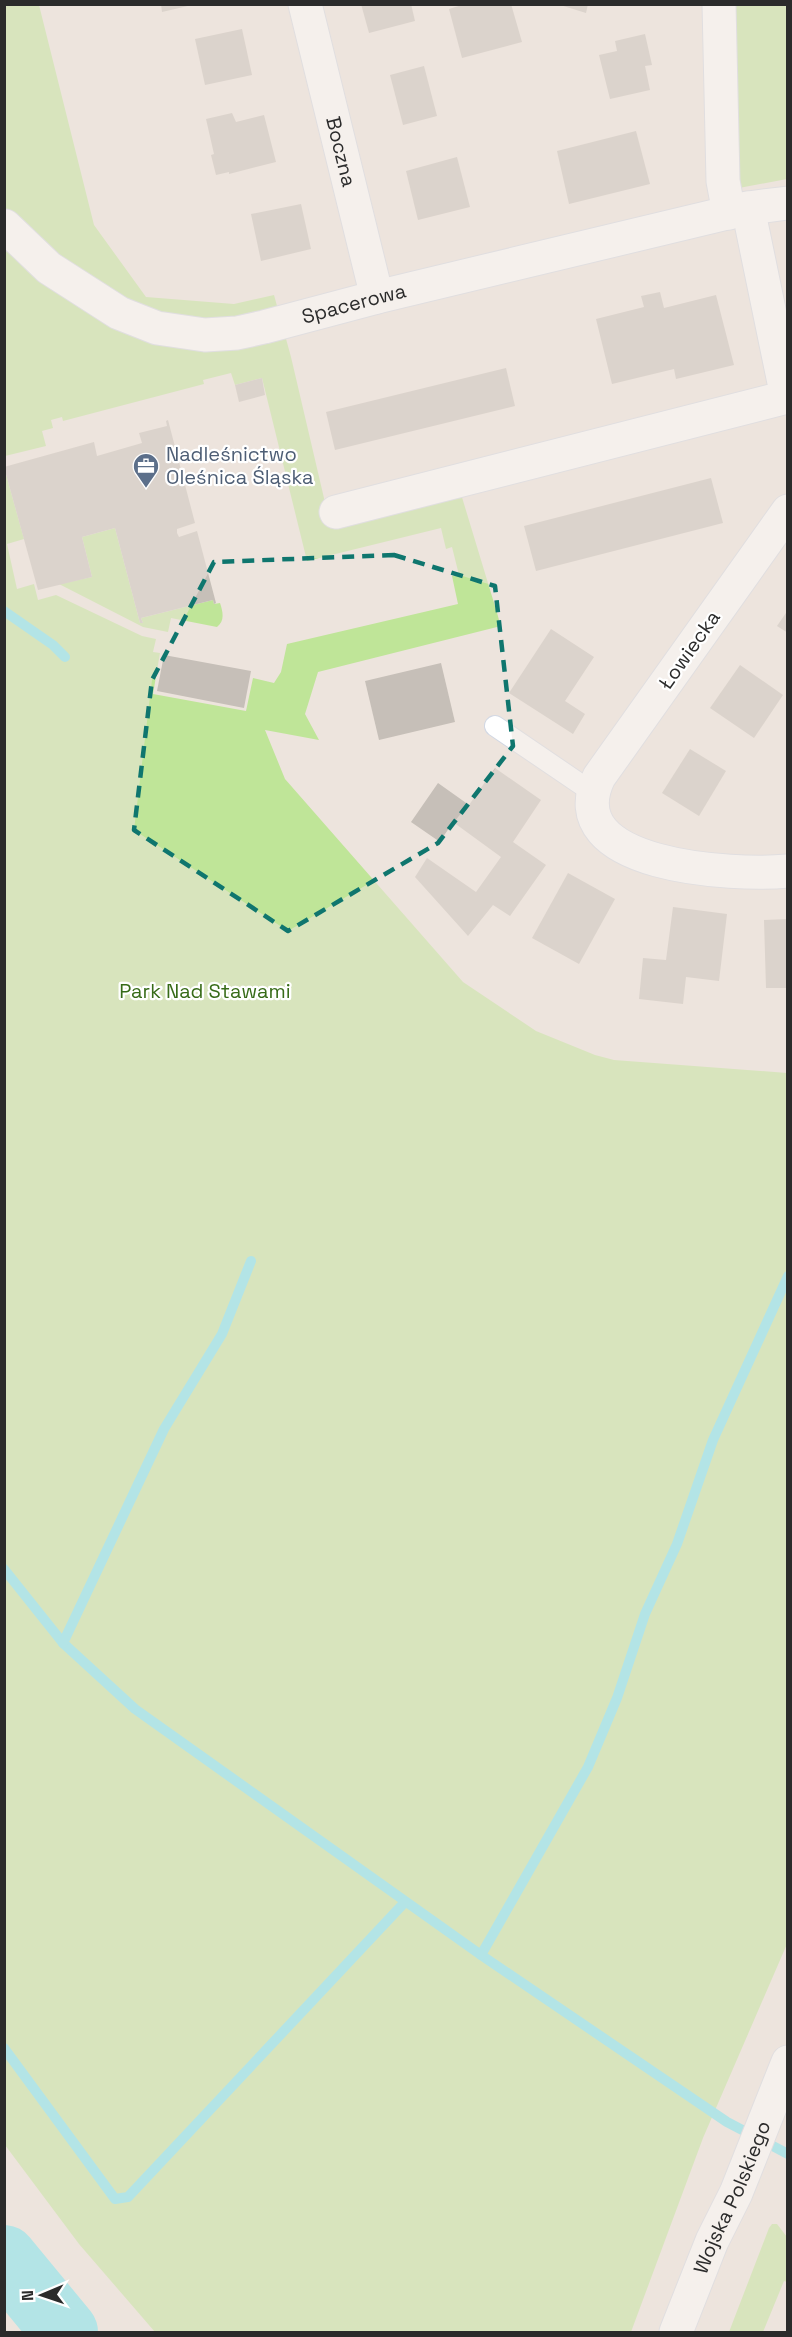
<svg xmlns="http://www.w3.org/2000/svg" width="792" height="2337" viewBox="0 0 792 2337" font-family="'Space Grotesk',sans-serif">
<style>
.green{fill:#bfe598}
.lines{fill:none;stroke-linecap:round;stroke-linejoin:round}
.stream{stroke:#6de4f2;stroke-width:10}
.river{stroke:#6de4f2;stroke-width:66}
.building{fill:#c6bfb8}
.lane-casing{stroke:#d2d8e4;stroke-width:22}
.street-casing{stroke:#d2d8e4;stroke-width:35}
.secondary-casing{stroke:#d2d8e4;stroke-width:35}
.lane{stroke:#fff;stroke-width:20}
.street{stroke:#fff;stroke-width:33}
.secondary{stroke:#fff;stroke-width:33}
.marked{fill:none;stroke:#0f766e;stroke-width:4.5;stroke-dasharray:12 8;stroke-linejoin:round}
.labels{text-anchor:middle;stroke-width:4.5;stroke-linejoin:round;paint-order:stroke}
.street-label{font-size:20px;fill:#2b2b2b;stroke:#fff}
.service-label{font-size:20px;fill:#4e5e75;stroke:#fff;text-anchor:start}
.park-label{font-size:20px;fill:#376b18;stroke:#fff}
</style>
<rect width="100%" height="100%" fill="#ede4dd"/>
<g class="green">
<path d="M5,5h34l55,220 52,72 88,7 40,-9 17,62 40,171 130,-34 40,132 -183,46 -13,42 14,26 -54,-10 20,49 178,203 73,49 59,24 19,5 173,13v871l-84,194 -72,194h-476l-76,-88 -74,-99 -1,-1678 20,72 -17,5 10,45 17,-5 4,16 18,-5 86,41 14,3 -3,13 7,1 -7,41 93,17 7,-33 21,5 7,-11 6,-28 171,-40 -6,-28 7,-1 -7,-28 -6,2 -5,-21 -134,33 -45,-183 -27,7 -4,-12 -28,7 1,4 -141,37 -1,-4 -11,3 2,8 -11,3 4,15 -41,10z"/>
<path d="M728,5h59v174l-48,9z"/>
<path d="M115,528l25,95h3l-2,-5 72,-18 1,4 6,-1c3,9 5,18 -3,24l-46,-9 -3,14 -25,-5 -84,-43 33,-7 -10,-40z"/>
<path d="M772,2224h5l10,13v45l-3,-1 -21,51h-34l40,-104z"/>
</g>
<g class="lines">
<g class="stream">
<path d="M4,611l49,34 12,12"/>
<path d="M4,1569l59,74 72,66 346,246 246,167 61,32"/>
<path d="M63,1643l101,-214 58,-95 29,-73"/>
<path d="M481,1955l107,-188 29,-69 28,-84 32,-70 36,-104 75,-164"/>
<path d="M4,2048l111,151 13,-2 277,-295"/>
</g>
<path class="river" d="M4,2258l61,74"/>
</g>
<g class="building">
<path d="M161,4h31v1l-30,7z"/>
<path d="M361,4h50l4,17 -46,12z"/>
<path d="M465,4h46l11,38 -60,16 -13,-49z"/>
<path d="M557,4h31l-2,9z"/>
<path d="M242,29l10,46 -47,10 -10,-46z"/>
<path d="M645,34l7,31 -7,1 5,24 -40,9 -11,-44 18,-4 -2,-10z"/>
<path d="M424,66l13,50 -34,9 -13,-50z"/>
<path d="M232,113l4,9 28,-7 12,47 -47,12v-2l-13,3 -5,-20 3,-1 -8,-35z"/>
<path d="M636,131l14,53 -81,20 -12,-53z"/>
<path d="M457,157l13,50 -52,13 -12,-49z"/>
<path d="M301,204l10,45 -50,12 -10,-47z"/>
<path d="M660,292l4,16 52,-13 18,70 -58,14 -2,-10 -62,15 -16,-65 48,-12 -3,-11z"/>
<path d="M506,368l9,38 -180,44 -9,-38z"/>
<path d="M262,378l3,17 -26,7 -4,-17z"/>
<path d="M168,420l27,103 -18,6v4l2,4 18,-6 19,72 -2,1 -1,-4 -72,18 2,5h-3l-25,-95 -33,9 10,40 -54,13 -34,-123 90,-25 3,14 45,-13 -3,-10 28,-7 -1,-5z"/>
<path d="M711,478l12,45 -187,48 -12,-45z"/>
<path d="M788,610v23l-11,-7z"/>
<path d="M551,629l43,28 -29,44 20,13 -12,20 -64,-41z"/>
<path d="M164,655l87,16 -7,37 -87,-17z"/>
<path d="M441,663l14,59 -76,18 -14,-59z"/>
<path d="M740,665l43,30 -29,43 -44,-30z"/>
<path d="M690,749l36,22 -27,45 -37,-23z"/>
<path d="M495,768l46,32 -28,42 33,23 -36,51 -17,-11 -25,31 -53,-59 12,-19 49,34 25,-35 -48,-35 -13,20 -29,-20 27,-39 31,22z"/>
<path d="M568,873l47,26 -36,65 -47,-26z"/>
<path d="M673,907l54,7 -8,67 -33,-4 -3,27 -44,-5 4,-41 23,2z"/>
<path d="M788,919v69h-22l-2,-68z"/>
</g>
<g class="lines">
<g class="lane-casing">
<path id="lane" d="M495,726l97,66"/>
</g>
<g class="street-casing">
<g id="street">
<path id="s1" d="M305,4l72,293"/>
<path d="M719,4l4,177 6,32"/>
<path id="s2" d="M5,226l44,42 70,45 38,15 48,7 32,-2 27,-6 113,-30 371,-89 40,-5"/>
<path d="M788,511l-189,266c-44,91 136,99 189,94"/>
<path d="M336,512l451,-115 -39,-189"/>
</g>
</g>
<g class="secondary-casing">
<g id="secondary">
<path id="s3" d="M676,2332l36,-91 24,-48 52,-131"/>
</g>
</g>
<use href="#lane" class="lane"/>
<use href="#street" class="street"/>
<use href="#secondary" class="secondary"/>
</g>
<path d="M0 0H792V2337H0ZM394,555l101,31 18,160 -75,97 -150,88 -154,-101 18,-150 62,-118z" fill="#ede4dd" fill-opacity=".55" fill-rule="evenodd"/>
<path class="marked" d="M394,555l101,31 18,160 -75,97 -150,88 -154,-101 18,-150 62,-118z"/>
<defs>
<g id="office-pin" transform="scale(1.35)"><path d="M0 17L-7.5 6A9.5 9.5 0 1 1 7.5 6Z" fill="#5c6f8a" stroke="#fff"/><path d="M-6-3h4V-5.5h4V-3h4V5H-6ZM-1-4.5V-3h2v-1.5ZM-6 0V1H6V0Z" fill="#fff"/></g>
</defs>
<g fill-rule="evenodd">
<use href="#office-pin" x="146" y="466"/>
</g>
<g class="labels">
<g class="street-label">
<text dy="7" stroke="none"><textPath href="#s1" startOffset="152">Boczna</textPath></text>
<text dy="7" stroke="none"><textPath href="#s2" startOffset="386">Spacerowa</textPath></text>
<text transform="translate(689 650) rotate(-55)" y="7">Łowiecka</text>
<text dy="7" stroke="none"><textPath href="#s3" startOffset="146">Wojska Polskiego</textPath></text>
</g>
<g class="service-label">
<text x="166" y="461">Nadleśnictwo<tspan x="166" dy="23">Oleśnica Śląska</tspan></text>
</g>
<g class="park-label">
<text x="205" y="998">Park Nad Stawami</text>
</g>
</g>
<rect width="792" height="2337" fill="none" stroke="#2b2b2b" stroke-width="12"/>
<g transform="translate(42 2295) rotate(268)" stroke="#ffffff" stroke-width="4.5" paint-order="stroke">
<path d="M0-4.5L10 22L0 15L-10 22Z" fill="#2b2b2b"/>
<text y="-9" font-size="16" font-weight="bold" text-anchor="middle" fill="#2b2b2b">N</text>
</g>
</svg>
